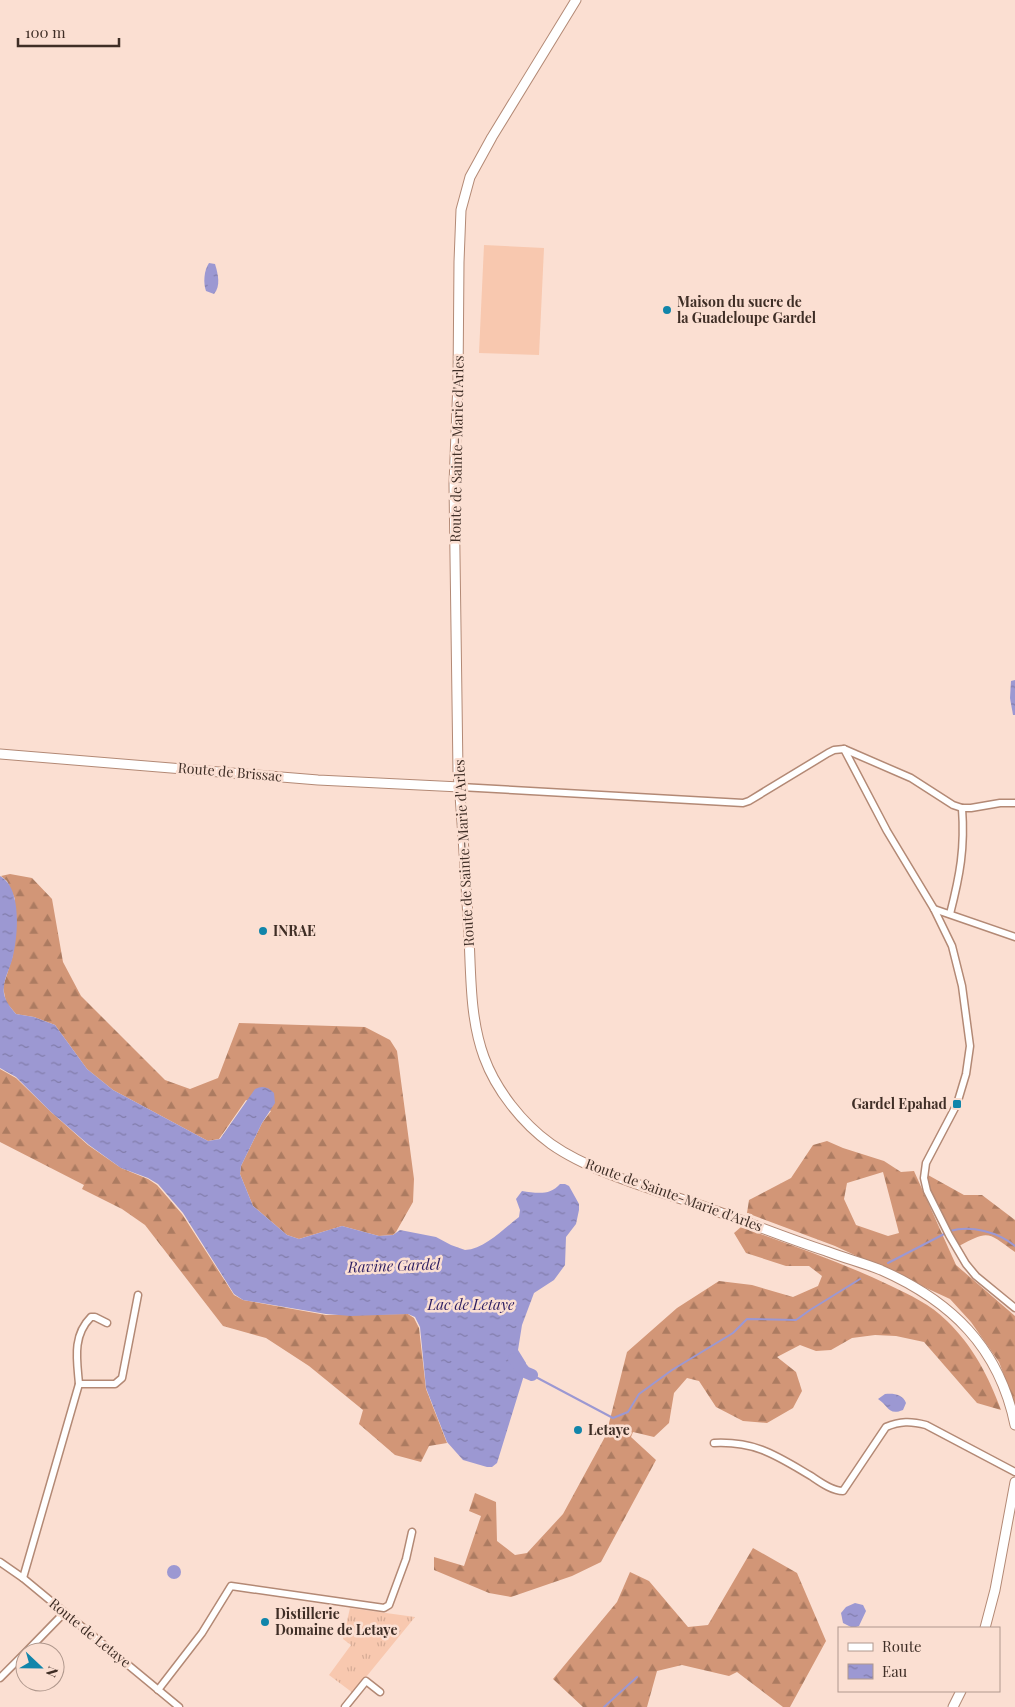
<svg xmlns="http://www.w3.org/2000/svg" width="1015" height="1707" viewBox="0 0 1015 1707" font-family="'Playfair Display',serif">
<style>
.grass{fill:url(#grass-tufts)}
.forest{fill:url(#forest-firs);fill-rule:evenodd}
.garden{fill:#f8c8af}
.water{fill:url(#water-ripples)}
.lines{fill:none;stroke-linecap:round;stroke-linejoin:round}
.stream{stroke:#9c98d2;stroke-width:2}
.river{stroke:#9c98d2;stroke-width:12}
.street-casing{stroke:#b38975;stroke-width:9}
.secondary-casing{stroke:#b38975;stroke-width:11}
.street{stroke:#fff;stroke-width:6}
.secondary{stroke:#fff;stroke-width:9}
.poi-dot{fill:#1185aa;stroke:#fbdfd2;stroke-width:2}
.labels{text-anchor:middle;stroke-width:5;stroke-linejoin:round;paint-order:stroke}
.poi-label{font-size:14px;font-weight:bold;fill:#3f2e26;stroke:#fbdfd2;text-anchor:start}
.street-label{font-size:14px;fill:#3f2e26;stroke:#fbdfd2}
.water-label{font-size:15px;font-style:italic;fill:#2c1d61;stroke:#fbdfd2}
</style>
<defs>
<pattern id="grass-tufts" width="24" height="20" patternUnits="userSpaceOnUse" patternTransform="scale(1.25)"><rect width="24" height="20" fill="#f8c8af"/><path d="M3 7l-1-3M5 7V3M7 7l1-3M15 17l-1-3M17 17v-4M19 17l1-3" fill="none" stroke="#d6ac96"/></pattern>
<pattern id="forest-firs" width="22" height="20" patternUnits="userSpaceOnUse" patternTransform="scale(1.25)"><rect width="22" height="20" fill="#d29677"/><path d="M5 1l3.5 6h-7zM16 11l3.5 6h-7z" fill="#ac7b61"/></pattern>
<pattern id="water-ripples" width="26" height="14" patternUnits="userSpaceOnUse" patternTransform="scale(1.25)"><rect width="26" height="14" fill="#9c98d2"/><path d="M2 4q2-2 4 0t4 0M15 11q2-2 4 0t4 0" fill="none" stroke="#817caa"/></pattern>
</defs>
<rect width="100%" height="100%" fill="#fbdfd2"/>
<path class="grass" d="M350,1608l65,9 -62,76 -24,-18 22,-30 -8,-6z"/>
<g class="forest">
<path d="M10,874l22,4 20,21 11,63 18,34 84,84 25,9 28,-11 21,-55 126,4 25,13 7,11 17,128 -1,23 -17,30 -3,3 -14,1 -37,-10 -43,13 -12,-4 -34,-29 -13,-32 1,-8 21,-43 9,-12 -25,-11 -27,39 -11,2 -95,-51 -26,-21 -32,-44 -21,-8 -18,-3 -10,-12 -3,-15 10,-32 2,-56 -8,-18 -6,-5z"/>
<path d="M0,1069l16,9 35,34 37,33 33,23 27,11 9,6 25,29 52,81 9,5 83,15 82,-1 6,4 5,10 7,61 21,54 -18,3 -8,16 -26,-7 -36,-31 4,-14 -54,-44 -43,-28 -43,-12 -78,-101 -23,-16 -40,-20 2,-4 -84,-43z"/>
<path d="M827,1141l16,7 41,13 17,11 13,-1 42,94 59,51v88l-16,-42 -28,-40 -21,-23 -115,-53 -88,-33 2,-13 42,-22 22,-33zM883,1172l16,61 -11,3 -32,-11 -12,-26 3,-16z"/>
<path d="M928,1175l36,20h18l33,25v32c-27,-19 -25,-23 -56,-6l-29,-57 -3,-9z"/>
<path d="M741,1227c50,18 100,35 148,58 21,10 41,19 58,36 26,25 42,56 54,89l-24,-7 -53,-61 -28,-6 -21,-1 -23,3 -21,12 -15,1 -16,-6 -23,12 19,15 6,19 -9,17 -26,15 -24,-2 -27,-14 -17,-26 -12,-3 -13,15 -5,30 -15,14 -21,-5 -2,5 25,23 -55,102 -29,14 -61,21 -22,-4 -55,-23v-13l30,9 17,-50 -12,-5 6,-18 21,9 1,39 18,14 12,-2 36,-39 43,-79 21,-83 50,-44 42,-27 33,4 41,12 25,-11 4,-10 -13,-10h-23l-40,-13 -12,-20z"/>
<path d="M753,1548l44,25 29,68 -36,66h-7l-46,-35 -8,4 -47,-11 -25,6 -10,36h-64l-30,-28 64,-77 13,-30 19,9 39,46 20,-2z"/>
</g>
<path class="garden" d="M484,245l60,3 -5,107 -60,-2z"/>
<g class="water">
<path d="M209,263l6,1c3,10 6,22 -1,30l-8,-3c-3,-8 -2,-21 3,-28z"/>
<path d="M1015,680v35h-2l-3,-17 1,-17z"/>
<path d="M0,876c22,12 18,58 13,80 -2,10 -8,20 -9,30 -2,11 5,20 12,28l18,3 21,8 32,44 26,21 95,51 12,-2 35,-50c8,-4 13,-2 19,4l1,10 -13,20 -21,43 -1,8 13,32 34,29 12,4 43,-13 37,10 14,-1 7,-5 36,7 15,8 14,5c20,-1 38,-21 54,-33l1,-7 -4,-11 6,-8c14,2 28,5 38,-7h5l4,2 10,18v6l-3,14 -10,13 -1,28 -11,15 -20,13 -12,32 -4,25 8,13 -1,9 -28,91 -5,4h-5l-24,-7 -16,-18 -21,-54 -6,-61 -5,-10 -7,-3 -57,2 -25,-2 -83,-14 -9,-6 -51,-81 -25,-29 -10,-6 -27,-10 -32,-23 -38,-33 -35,-35 -16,-9z"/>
<path d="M885,1394c8,-1 18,0 21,9l-3,7c-15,6 -14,-4 -25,-11z"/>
<circle cx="174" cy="1572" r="7"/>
<path d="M855,1603l8,2 3,6 -7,15 -6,2 -10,-5 -2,-10 5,-6z"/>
</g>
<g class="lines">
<g class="stream">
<path d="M950,1231c21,-6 48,1 65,15"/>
<path d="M888,1263l58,-30"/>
<path d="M532,1375l81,43 15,-6 11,-18 33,-24 61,-37 14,-14 49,1 14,-10 50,-31"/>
<path d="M604,1707l33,-30"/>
</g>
<path class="river" d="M514,1359l11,13 7,3"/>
<g class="street-casing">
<g id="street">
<path d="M844,749l43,82 47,78 18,37 10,40 8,60 -4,28 -9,30 -31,59 -2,15 3,13 22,44 17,29 10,12 39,32"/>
<path d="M460,787l283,16 6,-2 79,-48 6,-3 10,-1 67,29 42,27 9,3h9l29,-5h15"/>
<path d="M934,909l81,28"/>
<path d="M950,914c10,-39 15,-66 12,-106"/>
<path d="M79,1384c-2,-24 -7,-48 12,-67h4l12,6"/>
<path d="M714,1443c42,-2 63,13 97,33 9,6 21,15 32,15l43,-64c14,-6 25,-6 40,-2l89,47"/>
<path d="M0,1562l23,16 156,129"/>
<path d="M23,1578l56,-194h36l7,-6 16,-83"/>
<path d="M26,1652l38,-39"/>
<path d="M0,1678l25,-25"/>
<path d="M158,1690l44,-57 29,-47 153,22 5,-3 17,-46 6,-27"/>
<path d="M345,1707l21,-26 14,11"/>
</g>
</g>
<g class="secondary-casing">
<g id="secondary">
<path d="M576,0l-84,137 -22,40 -9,33 -2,52 -1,120 -4,102 4,288c5,55 8,110 11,165 2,39 1,82 15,120 12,33 38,66 67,87 41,29 108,47 157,64 39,14 78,30 118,43 18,7 38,12 55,19 70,31 118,77 134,155"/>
<path d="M0,754l318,26 142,7"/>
<path d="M985,1628l10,-38 20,-108"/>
<path d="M953,1707l8,-16"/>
</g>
</g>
<use href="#street" class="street"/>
<use href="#secondary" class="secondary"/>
</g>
<g class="poi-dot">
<circle cx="667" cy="310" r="5"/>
<circle cx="263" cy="931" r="5"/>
<rect x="952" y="1099" width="10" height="10" rx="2.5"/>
<circle cx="578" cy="1430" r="5"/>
<circle cx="265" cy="1622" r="5"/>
</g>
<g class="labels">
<g class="poi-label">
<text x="677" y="307">Maison du sucre de<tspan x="677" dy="16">la Guadeloupe Gardel</tspan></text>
<text x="273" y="936">INRAE</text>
<text x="947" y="1109" text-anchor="end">Gardel Epahad</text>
<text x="588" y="1435">Letaye</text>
<text x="275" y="1619">Distillerie<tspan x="275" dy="16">Domaine de Letaye</tspan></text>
</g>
<g class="street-label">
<text transform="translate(457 449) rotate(-89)" y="5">Route de Sainte-Marie d'Arles</text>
<text transform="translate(230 772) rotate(5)" y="5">Route de Brissac</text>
<text transform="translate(464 853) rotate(-93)" y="5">Route de Sainte-Marie d'Arles</text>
<text transform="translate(674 1195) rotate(20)" y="5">Route de Sainte-Marie d'Arles</text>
<text transform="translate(90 1633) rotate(39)" y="5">Route de Letaye</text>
</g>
<g class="water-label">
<text transform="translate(394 1266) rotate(-2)" y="5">Ravine Gardel</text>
<text x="471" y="1310">Lac de Letaye</text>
</g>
</g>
<rect x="838" y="1627" width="162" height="65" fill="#fbdfd2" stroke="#b0988d"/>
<rect x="848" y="1643" width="25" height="8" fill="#ffffff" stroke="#b0988d"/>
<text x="882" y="1652" font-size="15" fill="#3f2e26">Route</text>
<rect x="848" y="1664" width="25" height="15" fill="url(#water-ripples)" stroke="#b0988d"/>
<text x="882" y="1677" font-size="15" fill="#3f2e26">Eau</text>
<g transform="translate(40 1667) rotate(112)"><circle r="24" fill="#fbdfd2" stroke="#b0988d"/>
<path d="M0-4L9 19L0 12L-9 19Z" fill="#1185aa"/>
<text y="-8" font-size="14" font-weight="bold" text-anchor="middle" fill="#3f2e26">N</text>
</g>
<path d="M18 38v8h101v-8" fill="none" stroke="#3f2e26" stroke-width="2.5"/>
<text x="25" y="38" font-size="15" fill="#3f2e26" stroke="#fbdfd2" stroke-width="4" paint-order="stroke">100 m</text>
</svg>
